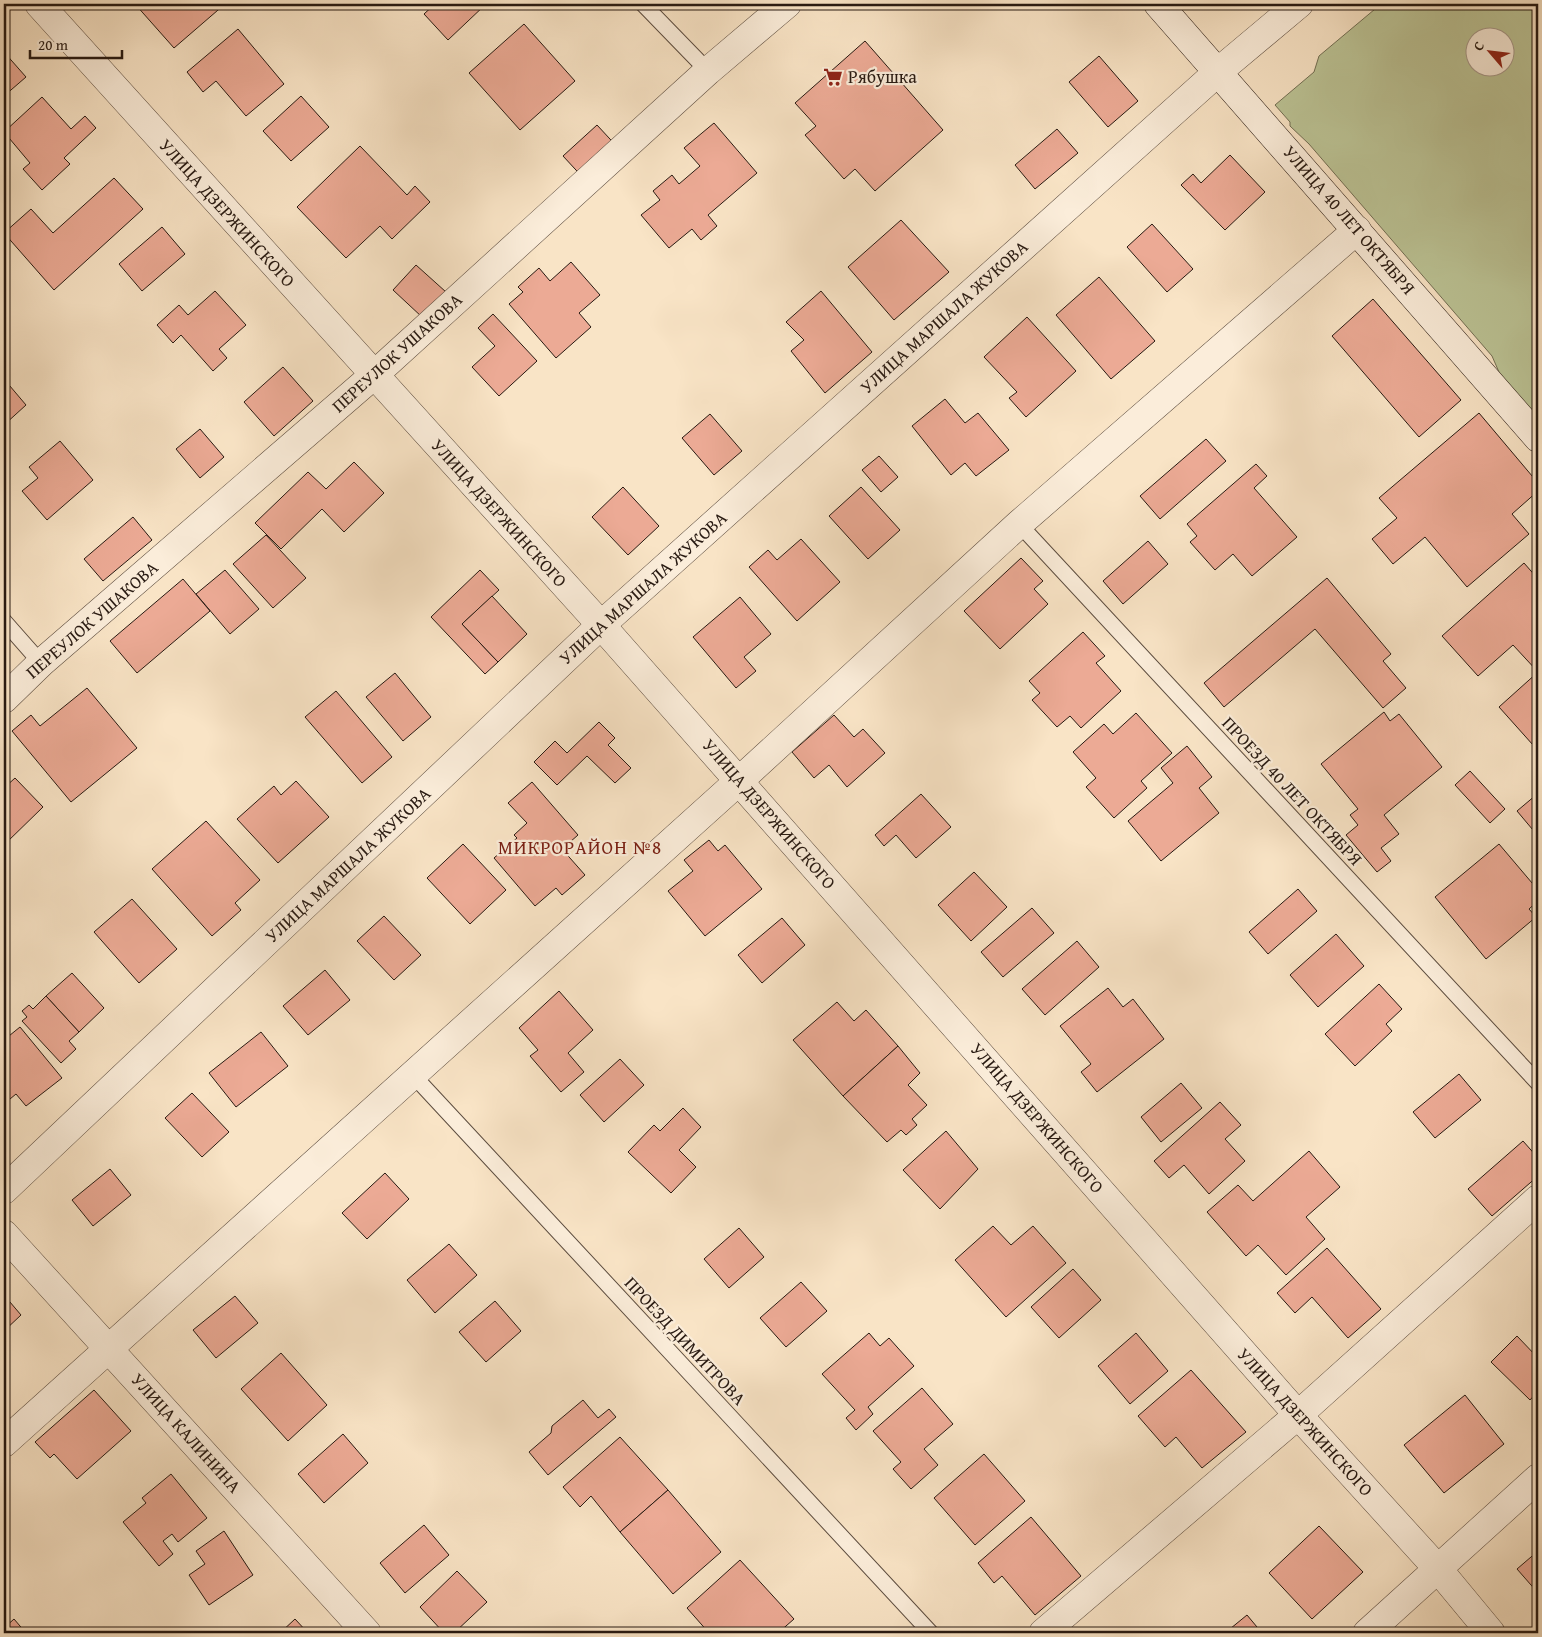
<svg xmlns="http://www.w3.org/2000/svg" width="1542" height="1637" viewBox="0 0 1542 1637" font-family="'Gentium Book Plus',serif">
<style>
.green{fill:#bcc496;stroke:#726f54;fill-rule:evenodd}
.building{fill:#ecaa95;stroke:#281a12}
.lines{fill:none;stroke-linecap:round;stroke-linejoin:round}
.lane-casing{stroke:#5c4c3f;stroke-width:17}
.street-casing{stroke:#5c4c3f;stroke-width:29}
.secondary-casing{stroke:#281a12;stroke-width:29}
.lane{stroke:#fbedda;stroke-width:15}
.street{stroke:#fbedda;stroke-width:28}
.secondary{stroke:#fbedda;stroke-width:28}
.labels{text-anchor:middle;stroke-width:4.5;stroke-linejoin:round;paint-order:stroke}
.poi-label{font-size:18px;fill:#281a12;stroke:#fbedda;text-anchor:start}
.street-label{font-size:18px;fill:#281a12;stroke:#fbedda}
.neighbourhood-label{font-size:19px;letter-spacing:1px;fill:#7a1f14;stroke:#fbedda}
</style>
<rect width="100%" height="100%" fill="#f9e4c6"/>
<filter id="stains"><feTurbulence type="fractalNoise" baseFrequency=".004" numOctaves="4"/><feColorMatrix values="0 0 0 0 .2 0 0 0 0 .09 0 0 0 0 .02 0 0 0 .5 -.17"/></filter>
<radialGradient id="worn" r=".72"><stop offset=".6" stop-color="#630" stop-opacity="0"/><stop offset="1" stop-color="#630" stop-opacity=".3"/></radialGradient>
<path class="green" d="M1381,4h157v430l-26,-32 -20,-46 -183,-212 -19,-18v-4l-15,-17 39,-33 5,-16zM1474,38h30v30h-30z"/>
<g class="building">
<path d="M135,4h90l-51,44z"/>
<path d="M435,4h51l-38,36 -24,-26z"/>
<path d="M524,24l51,57 -55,49 -51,-57z"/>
<path d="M238,29l46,55 -38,32 -30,-35 -13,11 -16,-20z"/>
<path d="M865,41l78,89 -68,61 -20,-22 -11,10 -39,-44 11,-9 -21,-23z"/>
<path d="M4,52l22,25 -22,19z"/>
<path d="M1099,56l39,45 -30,26 -39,-45z"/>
<path d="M301,96l28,31 -38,34 -28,-30z"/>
<path d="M42,97l29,32 14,-13 11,12 -32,30 6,6 -28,26 -19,-21 7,-6 -26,-31z"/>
<path d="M714,123l43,50 -49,42 9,11 -16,14 -9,-11 -23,19 -28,-33 19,-15 -7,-9 19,-16 7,9 21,-18 -16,-18z"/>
<path d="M597,125l25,27 -34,31 -25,-27z"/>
<path d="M1057,129l21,24 -43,36 -20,-24z"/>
<path d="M360,146l47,49 8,-9 15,16 -38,37 -12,-13 -34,32 -49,-51z"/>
<path d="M1230,155l35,37 -40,38 -44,-45 12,-11 8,9z"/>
<path d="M114,178l29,31 -89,81 -50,-57 27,-24 22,24z"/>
<path d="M901,220l48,52 -55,48 -46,-53z"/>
<path d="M1152,224l41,45 -26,23 -40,-45z"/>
<path d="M162,227l23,27 -43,37 -23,-27z"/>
<path d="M571,262l29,33 -21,18 12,14 -35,31 -47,-54 14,-12 -5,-5 21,-19 11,13z"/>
<path d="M416,265l30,27 -24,25 -29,-27z"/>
<path d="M1099,277l56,64 -44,38 -55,-64z"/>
<path d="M215,291l31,34 -27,24 8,9 -14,13 -32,-36 -8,8 -16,-18 22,-20 9,10z"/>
<path d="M821,291l51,61 -47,41 -34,-42 13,-11 -18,-18z"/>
<path d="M1373,299l88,101 -42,37 -87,-101z"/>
<path d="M493,314l44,47 -38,35 -27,-29 23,-21 -17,-18z"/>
<path d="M1027,317l49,54 -50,46 -17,-19 8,-6 -33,-35z"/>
<path d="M283,367l30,34 -39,35 -30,-34z"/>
<path d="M4,379l22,26 -22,20z"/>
<path d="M945,399l20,24 13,-10 31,37 -33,26 -11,-13 -14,12 -39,-49z"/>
<path d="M1479,413l59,70v8l-26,23 17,20 -62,53 -42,-50 -32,27 -21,-25 25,-21 -18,-20z"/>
<path d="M710,414l32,37 -28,24 -32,-37z"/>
<path d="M200,429l24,28 -24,21 -24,-29z"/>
<path d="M1206,439l20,22 -66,58 -20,-23z"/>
<path d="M60,441l33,39 -46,40 -25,-29 16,-13 -9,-11z"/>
<path d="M879,456l19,21 -17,15 -19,-22z"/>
<path d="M354,462l30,31 -40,39 -22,-23 -41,40 -26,-26 53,-51 18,17z"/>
<path d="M1256,464l11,12 -13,12 43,49 -45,39 -19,-22 -18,16 -25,-28 7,-6 -10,-12z"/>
<path d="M623,487l36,39 -31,29 -36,-38z"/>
<path d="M861,487l39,43 -32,29 -39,-43z"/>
<path d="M133,517l19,23 -49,41 -19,-22z"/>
<path d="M266,535l40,43 -33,30 -40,-44z"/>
<path d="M801,539l39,43 -43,39 -48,-54 19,-17 9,10z"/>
<path d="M1148,541l20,23 -45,40 -20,-23z"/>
<path d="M1021,558l22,23 -9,8 14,15 -48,45 -36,-38z"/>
<path d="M1524,563l14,16v161l-5,5 -34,-38 39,-35 -25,-27 -35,31 -36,-40z"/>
<path d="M225,570l34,39 -29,25 -34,-40z"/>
<path d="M480,570l19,20 -37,34 36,38 -13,12 -54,-57z"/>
<path d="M1327,578l64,76 -8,7 23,27 -23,20 -68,-79 -91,78 -20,-24z"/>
<path d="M183,579l27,32 -73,62 -27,-32z"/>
<path d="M492,596l35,38 -29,28 -36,-38z"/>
<path d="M740,597l31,37 -27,23 12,14 -20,17 -43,-51z"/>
<path d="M1083,632l22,24 -9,7 25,28 -40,37 -11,-12 -13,11 -25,-27 8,-7 -11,-12z"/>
<path d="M395,673l36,44 -28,24 -37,-44z"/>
<path d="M87,688l50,60 -66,54 -59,-71 19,-16 9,11z"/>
<path d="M336,691l56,66 -30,26 -57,-66z"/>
<path d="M1384,712l6,9 9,-7 43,53 -58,48 15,19 -18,14 10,13 -14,11 -31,-37 12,-10 -8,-10 8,-6 -37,-45z"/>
<path d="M1136,713l36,40 -31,28 6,7 -33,30 -28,-31 10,-9 -23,-26 31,-28 9,10z"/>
<path d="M834,715l20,22 9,-8 22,24 -38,34 -18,-22 -15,13 -22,-26z"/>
<path d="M599,722l16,16 -7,7 23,23 -16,15 -28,-27 -30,29 -23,-23 21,-21 12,12z"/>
<path d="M1187,746l25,31 -13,11 20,25 -58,48 -33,-40 45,-38 -12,-15z"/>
<path d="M1470,771l35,38 -15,14 -35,-38z"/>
<path d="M15,778l28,29 -38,37 -1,-56z"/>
<path d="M296,781l33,36 -51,46 -41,-44 37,-33 7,9z"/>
<path d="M532,782l46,53 -16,14 23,26 -23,20 -6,-7 -21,18 -41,-48 23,-20 -3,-3 13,-12 -19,-20z"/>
<path d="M921,794l30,33 -35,31 -20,-23 -12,11 -9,-11z"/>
<path d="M1536,795l2,2v39l-21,-25z"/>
<path d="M206,821l54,59 -25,23 6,7 -29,26 -60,-67z"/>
<path d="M709,840l9,11 7,-6 37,44 -57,47 -37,-45 25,-20 -9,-11z"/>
<path d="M463,844l43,46 -36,34 -43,-46z"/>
<path d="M1499,844l39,46v11l-9,8 7,8 -50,42 -51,-62z"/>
<path d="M974,872l33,35 -36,34 -33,-36z"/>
<path d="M1298,889l19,22 -49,43 -19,-22z"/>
<path d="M132,899l45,50 -38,34 -45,-51z"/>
<path d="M1032,908l22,25 -51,44 -22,-25z"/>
<path d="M384,916l37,39 -27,25 -37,-39z"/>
<path d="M782,918l23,27 -43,38 -24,-28z"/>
<path d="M1336,934l28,32 -46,41 -28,-32z"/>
<path d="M1077,941l22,26 -54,48 -23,-26z"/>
<path d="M325,970l25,30 -42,35 -25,-29z"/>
<path d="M72,973l32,35 -25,24 -33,-36z"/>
<path d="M1379,984l23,25 -16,15 6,7 -37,35 -30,-32z"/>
<path d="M1108,988l15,19 10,-8 31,40 -67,53 -16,-20 10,-8 -31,-38z"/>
<path d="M559,991l34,39 -25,23 16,19 -23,20 -31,-36 8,-6 -19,-22z"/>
<path d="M46,996l33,36 -10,9 7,8 -15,14 -39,-42 5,-4 -5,-6 7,-6 4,4z"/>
<path d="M837,1002l17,19 12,-11 32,36 -55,50 -50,-56z"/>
<path d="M20,1027l42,51 -36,28 -10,-12 -12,10v-64z"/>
<path d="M261,1032l27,34 -52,41 -27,-34z"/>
<path d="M898,1046l22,27 -12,12 19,20 -15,14 5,6 -11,10 -5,-5 -14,12 -44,-46z"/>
<path d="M620,1059l24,26 -40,37 -24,-27z"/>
<path d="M1459,1074l22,26 -46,38 -22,-26z"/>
<path d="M1181,1083l21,25 -41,34 -20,-25z"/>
<path d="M192,1093l37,39 -27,25 -37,-39z"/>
<path d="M1220,1102l21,23 -16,14 20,22 -36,33 -25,-29 -15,13 -15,-17z"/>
<path d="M683,1108l18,19 -22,23 17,17 -25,26 -43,-41 26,-27 6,6z"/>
<path d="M946,1131l32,38 -38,40 -37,-39z"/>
<path d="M1523,1141l15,17v18l-46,40 -24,-27z"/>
<path d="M1309,1151l31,36 -34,30 19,22 -39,36 -28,-30 -12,11 -39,-44 31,-27 15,16z"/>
<path d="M110,1169l21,26 -38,31 -21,-26z"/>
<path d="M385,1173l24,26 -42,40 -25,-26z"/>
<path d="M993,1226l18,19 22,-19 33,37 -60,54 -51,-57z"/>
<path d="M739,1228l25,29 -35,31 -25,-29z"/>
<path d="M449,1244l28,31 -42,38 -28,-33z"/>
<path d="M1327,1248l54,61 -33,29 -36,-41 -17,16 -18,-20z"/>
<path d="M1073,1269l28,31 -42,38 -28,-31z"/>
<path d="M801,1282l26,29 -41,36 -26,-29z"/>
<path d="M4,1295l17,20 -17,16z"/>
<path d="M235,1296l23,27 -42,35 -23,-28z"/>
<path d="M495,1301l26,30 -35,31 -27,-30z"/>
<path d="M869,1333l11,13 9,-8 25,28 -46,41 5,7 -17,16 -10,-12 9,-8 -33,-36z"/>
<path d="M1136,1333l32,38 -38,33 -32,-38z"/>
<path d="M1517,1336l21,22v33l-8,9 -39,-38z"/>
<path d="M281,1353l46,52 -39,36 -47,-52z"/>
<path d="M1191,1370l55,62 -44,36 -26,-31 -11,10 -27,-31z"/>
<path d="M922,1388l31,36 -29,25 14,16 -27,24 -18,-20 8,-7 -28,-31z"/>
<path d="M94,1390l37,41 -54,48 -23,-25 -4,4 -15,-16z"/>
<path d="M1465,1395l39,49 -60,49 -40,-48z"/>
<path d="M583,1400l15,18 11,-9 7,8 -68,58 -19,-23 22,-19 1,-7z"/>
<path d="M343,1434l25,29 -44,40 -26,-29z"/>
<path d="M620,1437l48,53 -48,42 -29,-36 -11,11 -17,-20z"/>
<path d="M984,1454l41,47 -50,44 -41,-47z"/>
<path d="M171,1474l36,44 -29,24 -6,-8 -9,7 10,13 -14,12 -36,-44 23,-19 -4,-5z"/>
<path d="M668,1490l53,62 -48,42 -53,-62z"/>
<path d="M1031,1517l50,59 -46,39 -33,-39 -8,7 -16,-20z"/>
<path d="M424,1525l25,30 -44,38 -25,-30z"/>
<path d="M1319,1526l44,46 -51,47 -43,-46z"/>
<path d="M224,1531l29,44 -44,30 -20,-30 16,-11 -9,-13z"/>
<path d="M1538,1551v42l-21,-24z"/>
<path d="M740,1560l54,59 -16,14h-69l-22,-25z"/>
<path d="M457,1571l30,31 -33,31h-10l-24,-26z"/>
<path d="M1247,1615l15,18h-37z"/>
<path d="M14,1619l12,14h-22v-5z"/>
<path d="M295,1619l13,14h-28z"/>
</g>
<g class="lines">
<g class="lane-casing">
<g id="lane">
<path d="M643,4l65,67"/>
<path d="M1019,524l519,559"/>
<path d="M4,621l37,42"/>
<path d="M412,1074l519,559"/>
</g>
</g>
<g class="street-casing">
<g id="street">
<path d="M39,4l562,621 697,790 140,154 53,64"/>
<path d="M4,699l37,-36 333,-288 334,-304 79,-67"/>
<path d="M4,1190l597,-565 618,-554 80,-67"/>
<path d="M4,1234l363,399"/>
<path d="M4,1443l736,-663 279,-256 338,-294"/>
<path d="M1043,1633l255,-218 240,-216"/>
<path d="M1367,1633l171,-155"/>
</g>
</g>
<g class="secondary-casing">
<path id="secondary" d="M1158,4l380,434"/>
</g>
<use href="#lane" class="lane"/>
<use href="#street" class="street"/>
<use href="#secondary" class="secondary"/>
</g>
<defs>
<g id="supermarket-bare" transform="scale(1.5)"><path d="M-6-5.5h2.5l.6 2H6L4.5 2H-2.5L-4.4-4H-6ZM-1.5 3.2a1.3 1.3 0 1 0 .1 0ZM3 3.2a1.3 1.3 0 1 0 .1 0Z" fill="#8f2418" stroke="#fbedda" stroke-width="2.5" paint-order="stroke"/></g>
</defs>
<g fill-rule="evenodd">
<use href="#supermarket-bare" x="833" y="77"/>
</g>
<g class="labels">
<g class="poi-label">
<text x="848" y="83">Рябушка</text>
</g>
<g class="street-label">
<text transform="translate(227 213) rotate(48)" y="6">УЛИЦА ДЗЕРЖИНСКОГО</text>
<text transform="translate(1349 220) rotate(49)" y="6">УЛИЦА 40 ЛЕТ ОКТЯБРЯ</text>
<text transform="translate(944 317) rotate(-42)" y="6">УЛИЦА МАРШАЛА ЖУКОВА</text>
<text transform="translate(397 353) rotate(-42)" y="6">ПЕРЕУЛОК УШАКОВА</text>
<text transform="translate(499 513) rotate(48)" y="6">УЛИЦА ДЗЕРЖИНСКОГО</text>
<text transform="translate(643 588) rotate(-42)" y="6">УЛИЦА МАРШАЛА ЖУКОВА</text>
<text transform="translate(92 620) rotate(-41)" y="6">ПЕРЕУЛОК УШАКОВА</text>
<text transform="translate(1292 791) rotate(47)" y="6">ПРОЕЗД 40 ЛЕТ ОКТЯБРЯ</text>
<text transform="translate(769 814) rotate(49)" y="6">УЛИЦА ДЗЕРЖИНСКОГО</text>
<text transform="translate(348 865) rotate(-43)" y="6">УЛИЦА МАРШАЛА ЖУКОВА</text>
<text transform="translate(1037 1118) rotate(49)" y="6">УЛИЦА ДЗЕРЖИНСКОГО</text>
<text transform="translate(685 1341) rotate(47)" y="6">ПРОЕЗД ДИМИТРОВА</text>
<text transform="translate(1305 1422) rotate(48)" y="6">УЛИЦА ДЗЕРЖИНСКОГО</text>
<text transform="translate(186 1433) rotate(48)" y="6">УЛИЦА КАЛИНИНА</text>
</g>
<g class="neighbourhood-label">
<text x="580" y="854">МИКРОРАЙОН №8</text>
</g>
</g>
<rect width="1542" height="1637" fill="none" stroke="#f9e4c6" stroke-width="20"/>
<rect x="5" y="5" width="1532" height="1627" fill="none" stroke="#281a12" stroke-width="2.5"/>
<rect x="10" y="10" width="1522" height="1617" fill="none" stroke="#281a12"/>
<g transform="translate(1490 52) rotate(298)"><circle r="24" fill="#fbedda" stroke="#a7998a"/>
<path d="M0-4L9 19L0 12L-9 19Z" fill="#8f2418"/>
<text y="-8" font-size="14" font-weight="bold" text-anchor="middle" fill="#281a12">С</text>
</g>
<path d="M30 50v8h92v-8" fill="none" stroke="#281a12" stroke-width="2.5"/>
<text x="38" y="50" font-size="15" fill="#281a12" stroke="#fbedda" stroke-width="4" paint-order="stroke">20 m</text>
<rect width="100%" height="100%" filter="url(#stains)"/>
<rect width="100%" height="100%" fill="url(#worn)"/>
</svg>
